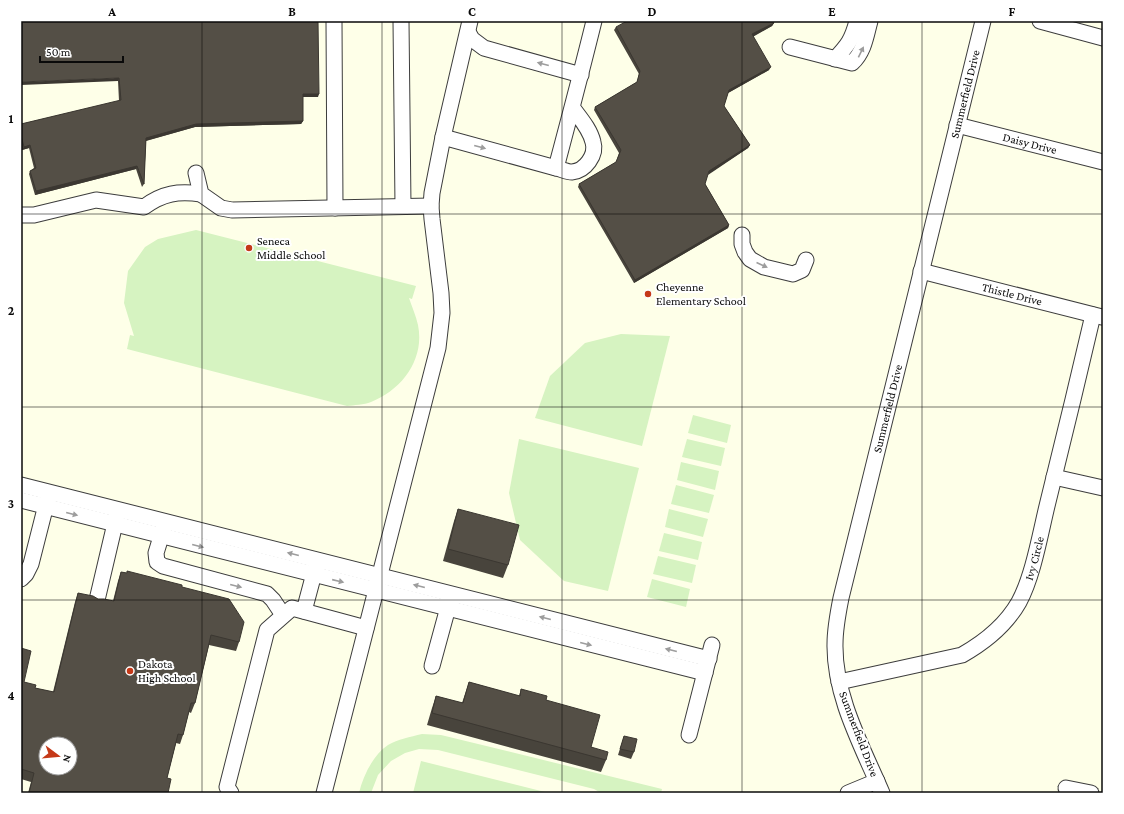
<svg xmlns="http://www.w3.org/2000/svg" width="1124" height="814" viewBox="0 0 1124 814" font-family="'Crimson Pro',serif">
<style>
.pitch{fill:#d6f3c1}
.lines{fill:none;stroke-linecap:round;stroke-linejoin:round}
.minor-casing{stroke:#3d3d3d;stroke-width:17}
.minor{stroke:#fff;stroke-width:15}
.wall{fill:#48443c}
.shaded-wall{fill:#3b3731}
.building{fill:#544f46;stroke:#3b3731;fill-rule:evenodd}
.oneway{fill:#9d9d9d}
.grid{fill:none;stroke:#0a0a0a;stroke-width:1;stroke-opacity:0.55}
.poi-dot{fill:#c53918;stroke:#fff;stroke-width:1.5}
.labels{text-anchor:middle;stroke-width:4;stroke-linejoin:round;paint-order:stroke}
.street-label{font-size:12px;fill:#0a0a0a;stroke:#fff}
.poi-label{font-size:12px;fill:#0a0a0a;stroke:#fff;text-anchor:start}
.neatline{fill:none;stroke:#0a0a0a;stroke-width:1.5}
.grid-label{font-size:13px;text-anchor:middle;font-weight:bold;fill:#0a0a0a}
</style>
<rect width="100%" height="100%" fill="#feffe8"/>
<g class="pitch">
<path d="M196,230l220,56 -4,13 -3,-1c3,9 7,18 9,27 7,34 -16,65 -47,77 -7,3 -17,3 -24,4l-220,-57 3,-14 4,1 -10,-33 4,-32 17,-24 13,-8z"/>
<path d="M621,334l49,2 -28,110 -107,-28 15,-42 35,-33z"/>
<path d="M693,415l38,10 -4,18 -39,-10z"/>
<path d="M519,439l120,29 -31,123 -44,-10 -44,-41 -11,-47z"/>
<path d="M687,439l38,9 -4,18 -39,-9z"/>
<path d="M681,462l38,9 -4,19 -38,-10z"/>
<path d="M676,485l38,10 -5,18 -38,-9z"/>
<path d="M669,509l39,10 -5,18 -38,-10z"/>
<path d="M664,533l38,9 -4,18 -39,-9z"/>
<path d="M658,556l38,9 -4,18 -39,-9z"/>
<path d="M652,579l38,10 -4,18 -39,-10z"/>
<path d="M422,734l19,1 221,54 -1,4h-60l-7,-4 -156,-39 -19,-1 -14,4 -14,8 -13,14 -7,18h-12c4,-17 14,-38 29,-48 10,-6 22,-8 34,-11z"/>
<path d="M421,761l128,32h-136z"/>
</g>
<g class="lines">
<g class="minor-casing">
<g id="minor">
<path d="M334,21l1,187"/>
<path d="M401,21l2,185"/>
<path d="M1040,21l63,17"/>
<path d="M468,32l4,7 12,9 97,27"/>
<path d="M790,47l62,16c12,-11 14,-27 18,-42"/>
<path d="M835,59c13,-14 17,-19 22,-38"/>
<path d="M572,107c8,11 18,22 21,35 4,13 -8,29 -21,30 -5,0 -11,-3 -16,-4 13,-49 26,-98 38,-147"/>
<path id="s1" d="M957,125l146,37"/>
<path d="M443,137l113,31"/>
<path d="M196,173l5,21 20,14 11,2 199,-4"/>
<path d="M21,215h13l62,-15 48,7c19,-14 34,-16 57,-13"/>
<path d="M742,235v9l3,8 5,7 14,8 29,7 9,-4 4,-10"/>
<path id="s2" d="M921,271l181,46"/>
<path d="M1054,477l49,11"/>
<path d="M21,485l688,174"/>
<path d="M21,500l684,173"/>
<path d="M164,527l-8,26 1,9 6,4 104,28 6,6 10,15"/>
<path d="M21,579l5,-5 5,-10 17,-67"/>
<path d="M97,600l20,-85"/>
<path d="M304,611l12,-45"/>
<path d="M432,666l18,-66"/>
<path id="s3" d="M839,682l123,-27c23,-13 44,-30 57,-53 14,-26 21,-67 28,-96 16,-64 31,-127 46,-191"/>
<path d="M689,735l23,-90"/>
<path d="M1066,788l25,5"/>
<path d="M231,793l-4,-6 40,-157 25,-22 74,20"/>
<path d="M324,793l114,-445 4,-35 -1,-20 -9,-74 -1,-13 1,-13 11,-56 27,-116"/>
<path d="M848,793l29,-12"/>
<path id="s4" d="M882,793c-20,-47 -48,-97 -47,-149 0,-15 3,-31 6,-46l142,-577"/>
</g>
</g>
<use href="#minor" class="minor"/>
</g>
<g class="wall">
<path d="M21,21l297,76h-15v24l-2,3 -106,3 -49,14 -2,43 -2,3 -6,-18 -101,26 -6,-21 1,-3 4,-3 -5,-20 -7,2 -1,-7v-19l98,-23 -1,-20z"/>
<path d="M774,23l-2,3 -19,10 16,34 -41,23 -4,13 26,39 -2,3 -40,26 -3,10 24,41 -1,3 -94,55 -56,-96 1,-3 37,-22 3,-9 -25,-43 1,-3 42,-25 2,-8 -25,-44 2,-3z"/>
<path d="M458,509l50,56 -5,13 -60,-17 11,-40z"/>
<path d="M121,572l61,15 57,55 -3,9 -27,-6 -14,58 -4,10 -2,-1 -6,23 -3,9 -4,-1 -9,35 1,15h-140l3,-11 -10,-3v-131l3,34 11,6 18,4 22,-90 3,-9 20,6 15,2 5,-20z"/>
<path d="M469,682l50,14 2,-7 25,11 45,47 15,13 -5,12 -174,-47 5,-17 4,-12 26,7z"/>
<path d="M624,736l10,16 -3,7 -13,-4z"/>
</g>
<g class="shaded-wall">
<path d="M774,23l-2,3 -21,12 1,-4z"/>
<path d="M771,67l-2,3 -41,23 1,-3z"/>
<path d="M119,78l-1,3 -97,4v-3z"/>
<path d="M303,94h16l-1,3h-16z"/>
<path d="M303,121l-2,3 -106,3 -50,14 1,-3 50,-14z"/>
<path d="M30,145l-1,3 -7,2 2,-3z"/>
<path d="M750,145l-2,3 -40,27 1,-4z"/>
<path d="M137,166l-1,3 -101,26 1,-4z"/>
<path d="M729,225l-1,3 -94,55 1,-3z"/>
</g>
<g class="building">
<path d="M21,21h297l1,73h-16v27l-107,3 -50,14 -2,46 -7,-18 -101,25 -6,-20 6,-3 -6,-23 -6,2 -3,-12v-11l100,-24 -2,-22 -98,4z"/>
<path d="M627,21h146l1,2 -22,11 19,33 -42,23 -5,16 26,39 -41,26 -4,13 24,41 -94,55 -56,-96 37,-22 5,-12 -26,-43 42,-25 3,-11 -24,-44z"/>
<path d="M458,509l61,16 -11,40 -60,-16z"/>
<path d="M127,571l55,14v2l47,12 15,23 -5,20 -28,-7 -16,68h-4l-8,32 -5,-1 -11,44 4,1 -3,14h-139l5,-20 -13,-4v-121l10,3 -7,31 12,3 -1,3 19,4 24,-99 15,3 5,3h6l10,2 7,-29 6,1zM46,744h24v24h-24z"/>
<path d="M469,682l51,14 1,-7 26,7 -1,4 54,15 -9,32 17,5 -2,8 -174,-47 4,-17 27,7z"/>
<path d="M624,736l13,3 -3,13 -14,-3z"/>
</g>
<defs><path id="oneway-solid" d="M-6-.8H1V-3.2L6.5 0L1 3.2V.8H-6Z"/></defs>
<g class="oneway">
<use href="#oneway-solid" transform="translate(861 52) rotate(-64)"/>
<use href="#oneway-solid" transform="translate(543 64) rotate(-165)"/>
<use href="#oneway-solid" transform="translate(480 147) rotate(15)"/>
<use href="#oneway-solid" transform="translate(762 265) rotate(24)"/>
<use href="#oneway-solid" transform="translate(72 514) rotate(14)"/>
<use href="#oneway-solid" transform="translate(198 546) rotate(14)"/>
<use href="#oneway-solid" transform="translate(293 554) rotate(-166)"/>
<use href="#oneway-solid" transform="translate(338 581) rotate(13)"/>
<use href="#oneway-solid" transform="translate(236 586) rotate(14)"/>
<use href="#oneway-solid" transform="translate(419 586) rotate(-166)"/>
<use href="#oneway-solid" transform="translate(545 618) rotate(-166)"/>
<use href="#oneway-solid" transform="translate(586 644) rotate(14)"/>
<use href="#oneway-solid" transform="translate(671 650) rotate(-166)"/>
</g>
<path class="grid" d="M202,21v772M382,21v772M562,21v772M742,21v772M922,21v772M21,214h1082M21,407h1082M21,600h1082"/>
<g class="poi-dot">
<circle cx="249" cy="248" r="4"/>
<circle cx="648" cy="294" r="4"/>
<circle cx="130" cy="671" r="4"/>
</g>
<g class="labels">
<g class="street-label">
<text dy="4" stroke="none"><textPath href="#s4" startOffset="723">Summerfield Drive</textPath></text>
<text dy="4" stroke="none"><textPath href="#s1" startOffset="75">Daisy Drive</textPath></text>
<text dy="4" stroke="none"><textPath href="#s2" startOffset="94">Thistle Drive</textPath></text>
<text dy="4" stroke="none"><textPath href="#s4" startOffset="399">Summerfield Drive</textPath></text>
<text dy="4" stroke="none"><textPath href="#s3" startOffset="251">Ivy Circle</textPath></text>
<text transform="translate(859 734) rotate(69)" y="4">Summerfield Drive</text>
</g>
<g class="poi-label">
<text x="257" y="245">Seneca<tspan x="257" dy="14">Middle School</tspan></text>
<text x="656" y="291">Cheyenne<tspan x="656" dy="14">Elementary School</tspan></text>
<text x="138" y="668">Dakota<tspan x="138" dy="14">High School</tspan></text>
</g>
</g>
<rect width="1124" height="814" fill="none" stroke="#ffffff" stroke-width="44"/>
<g transform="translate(58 756) rotate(106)"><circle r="19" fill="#ffffff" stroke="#9d9d9d"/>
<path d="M0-3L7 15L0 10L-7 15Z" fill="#c53918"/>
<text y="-6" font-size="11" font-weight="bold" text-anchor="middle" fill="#0a0a0a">N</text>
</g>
<path d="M40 56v6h83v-6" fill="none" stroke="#0a0a0a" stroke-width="2"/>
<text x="46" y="56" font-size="12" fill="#0a0a0a" stroke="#ffffff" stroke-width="3" paint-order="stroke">50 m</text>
<rect x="22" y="22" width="1080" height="770" class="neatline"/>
<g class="grid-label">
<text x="112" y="16">A</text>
<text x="292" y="16">B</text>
<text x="472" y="16">C</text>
<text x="652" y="16">D</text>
<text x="832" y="16">E</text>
<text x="1012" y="16">F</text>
<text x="11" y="123">1</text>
<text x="11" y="315">2</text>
<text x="11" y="508">3</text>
<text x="11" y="700">4</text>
</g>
</svg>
